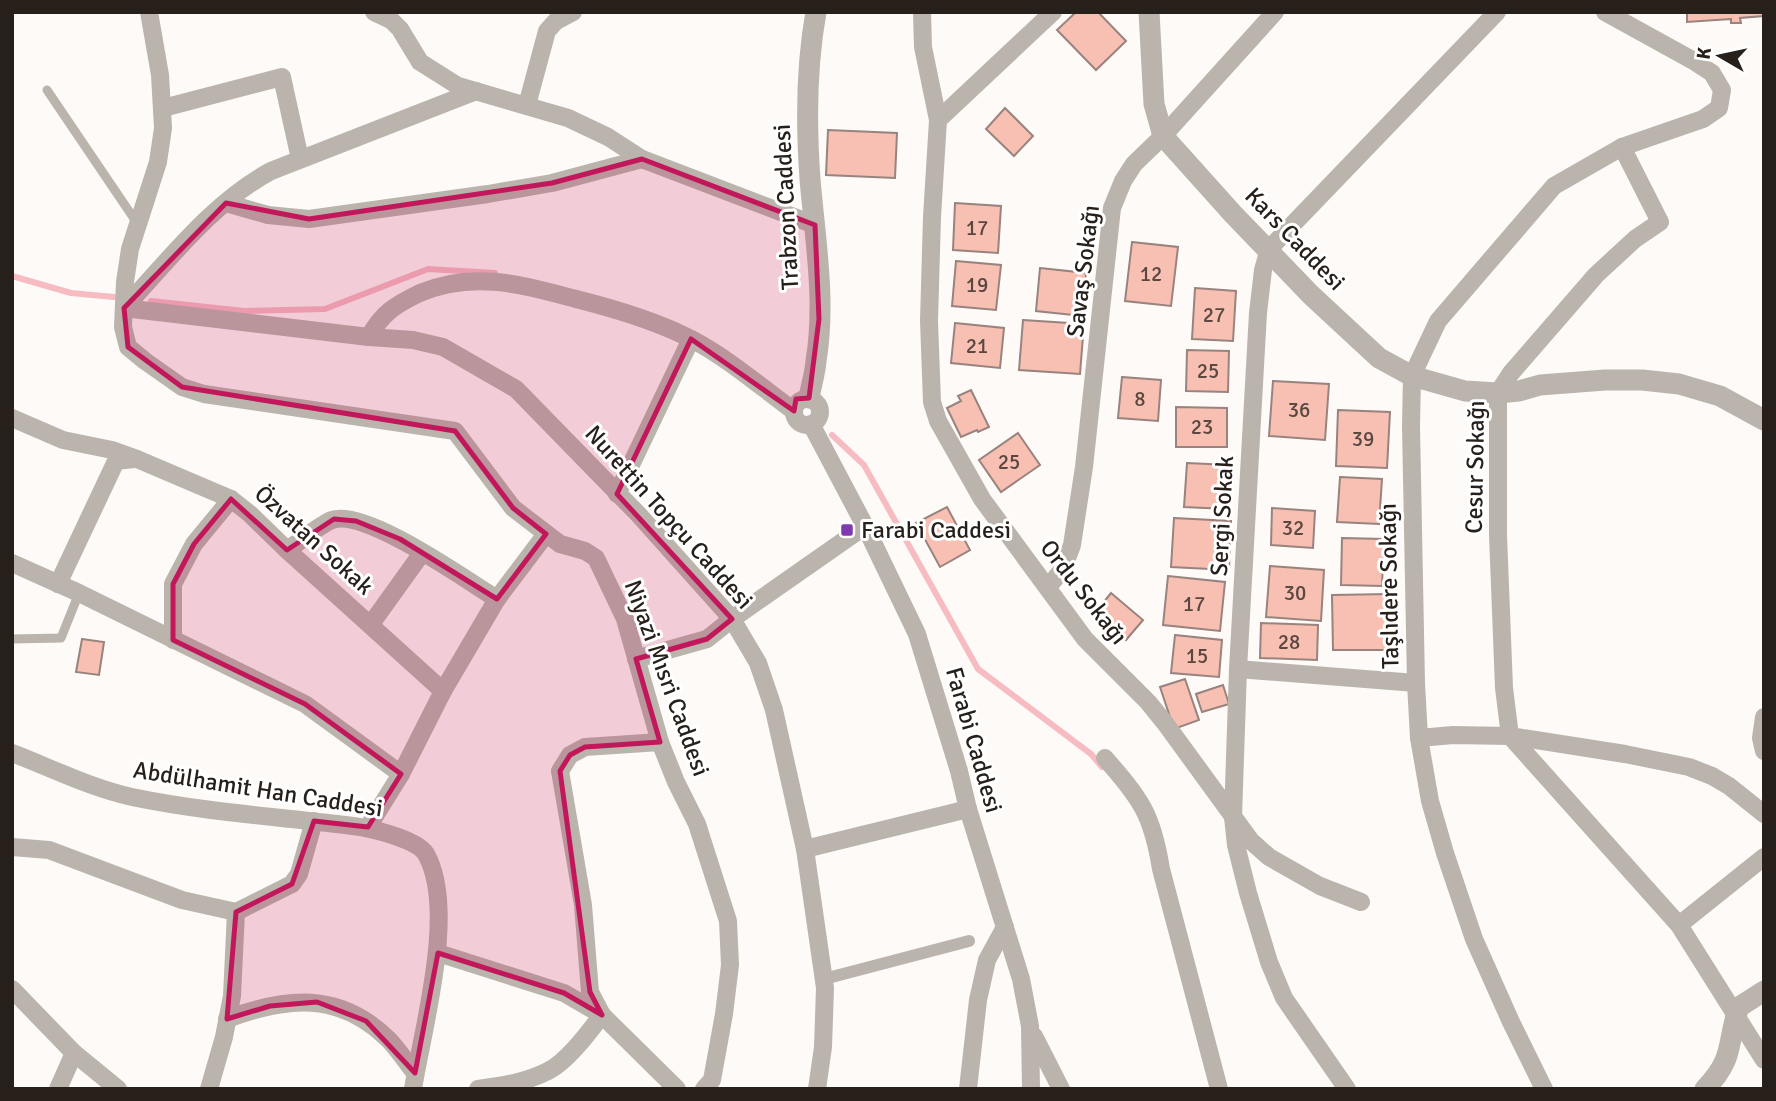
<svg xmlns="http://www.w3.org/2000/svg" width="1776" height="1101" viewBox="0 0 1776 1101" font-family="Signika,sans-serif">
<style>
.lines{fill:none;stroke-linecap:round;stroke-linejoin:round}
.stream{stroke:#f6bcc2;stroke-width:6}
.building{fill:#f8bfb3;stroke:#98837e;stroke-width:2}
.service{stroke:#bab4ad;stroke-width:9}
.pedestrian{stroke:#bab4ad;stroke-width:12}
.minor{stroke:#bab4ad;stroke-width:18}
.tertiary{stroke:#bab4ad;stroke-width:21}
.marked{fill:#c2185b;fill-opacity:0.2;stroke:#c2185b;stroke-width:5;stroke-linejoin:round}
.poi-dot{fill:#803aad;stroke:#fff;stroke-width:2.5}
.labels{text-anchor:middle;stroke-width:6;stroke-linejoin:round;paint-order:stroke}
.number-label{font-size:21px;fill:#5a4740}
.street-label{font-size:24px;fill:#261f1a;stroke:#fff}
.poi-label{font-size:24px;fill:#261f1a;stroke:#fff;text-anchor:start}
</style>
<rect width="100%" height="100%" fill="#fefaf7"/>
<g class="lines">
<g class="stream">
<path d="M12,276l59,17 43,4"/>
<path d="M151,301l93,10 81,-2 103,-40 67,4"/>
<path d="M832,435l32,30 114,204 113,85 11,13"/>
</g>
</g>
<g class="building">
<path d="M1076,12h22l28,29 -30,29 -39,-40z"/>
<path d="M1687,12h77v4l-24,2 1,5h-10v-4l-44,3z"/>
<path d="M1005,108l28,28 -19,20 -28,-27z"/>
<path d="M828,130l69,3 -2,45 -69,-3z"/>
<path d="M955,203l46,3 -3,47 -45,-3z"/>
<path d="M1132,242l46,5 -7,59 -46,-5z"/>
<path d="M956,261l45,4 -5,45 -44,-4z"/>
<path d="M1040,268l46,5 -4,43 -46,-5z"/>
<path d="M1195,288l41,3 -3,50 -41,-2z"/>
<path d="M1023,320l61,4 -4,50 -61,-4z"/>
<path d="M955,323l49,5 -4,40 -49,-5z"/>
<path d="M1187,350l42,1 -1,41 -42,-1z"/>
<path d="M1122,377l39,3 -3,41 -40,-3z"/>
<path d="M1273,381l56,3 -4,56 -56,-4z"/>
<path d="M971,390l18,37 -11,5 -1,-2 -16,7 -14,-29 14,-7 -3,-5z"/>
<path d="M1176,407l51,1v39h-51z"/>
<path d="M1338,410l52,2 -3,56 -51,-2z"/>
<path d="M1018,433l22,32 -39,27 -22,-32z"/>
<path d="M1187,463l42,2 -3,44 -42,-2z"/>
<path d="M1340,477l42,2 -3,45 -42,-2z"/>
<path d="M947,507l23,43 -30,17 -24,-44z"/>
<path d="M1272,508l43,3 -2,37 -42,-3z"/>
<path d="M1174,518l57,3 -2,49 -58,-3z"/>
<path d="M1342,538l42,1 -2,47 -41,-1z"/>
<path d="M1270,566l54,4 -3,51 -55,-4z"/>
<path d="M1168,576l57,6 -5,49 -57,-6z"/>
<path d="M1111,593l32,27 -17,20 -32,-26z"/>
<path d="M1389,594l1,56h-57l-1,-55z"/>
<path d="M1261,623l57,2 -1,35 -57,-2z"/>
<path d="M1175,635l47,5 -3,37 -48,-4z"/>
<path d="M82,639l22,3 -5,33 -23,-3z"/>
<path d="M1185,679l14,41 -25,9 -14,-42z"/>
<path d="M1223,685l6,19 -27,8 -6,-18z"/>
</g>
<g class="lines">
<g class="service">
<path d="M47,90l90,133"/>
<path d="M12,639l49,-1 18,-45"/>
</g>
<path class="pedestrian" d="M824,979l145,-38"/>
<g class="minor">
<path d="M149,12l11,63 3,53 -5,34 -28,87 -5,33 -2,45 5,20 17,14 37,26 22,7 251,37 58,77 47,36 25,7 11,7 29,61 35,123 16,40 21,42 31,97 2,44 -6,49 -12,66 -8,9"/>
<path d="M374,12l17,8 9,9 20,33 38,24 110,32 40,19 34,22 173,66"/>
<path d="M922,12l1,35 15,73 -6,97 -3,104 3,81 6,19 44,78 103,140 63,63 17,21 86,118 18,16 51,29 41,16"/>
<path d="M527,105l20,-74 9,-10 17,-9"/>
<path d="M163,108l119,-31 18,82"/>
<path d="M938,120l115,-108"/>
<path d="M1622,147l38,75 -25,17 -39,36 -85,98 -13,20v142l6,153 6,48 115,18 64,13 23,9 17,10 35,28"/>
<path d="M226,203l42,12 41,4 179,-25 64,-11 90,-24"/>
<path d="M124,308l245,29 44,3 30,7 73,42 123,126 93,104 26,44 16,47 31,139 20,139 -2,59 -6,42"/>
<path d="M124,308c45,-48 89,-106 147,-137l205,-80"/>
<path d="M369,337c13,-24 26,-32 51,-44 53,-23 103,-8 156,6 40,10 81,22 117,41 36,19 68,47 101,71"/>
<circle cx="807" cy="412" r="13"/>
<path d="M12,418l51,22 49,10 25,9 94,40 19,15 37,36 156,141"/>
<path d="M811,424l54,102 52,108 42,137 9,38 53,170 9,47 1,63"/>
<path d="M617,494l74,-155"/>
<path d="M287,550c13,-8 32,-25 45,-30 33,-12 134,60 165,79"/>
<path d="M12,563l67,30 226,111 96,70"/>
<path d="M58,584l58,-123 18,-2"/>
<path d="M1048,587l15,-18 9,-24 12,-78 28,-259 11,-27 11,-17 29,-28 112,-124"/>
<path d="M371,624l51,-71"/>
<path d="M173,640v-56l21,-40 37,-45"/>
<path d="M636,659l71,-20 25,-20 133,-93"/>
<path d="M1238,669l178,14"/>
<path d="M1764,717l-3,21 3,13"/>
<path d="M1419,738l34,-3 57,1 169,189 85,135"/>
<path d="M12,753c39,15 79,35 120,44 72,15 148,20 221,29 17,2 64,13 73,28 31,55 -3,173 -13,235"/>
<path d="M1105,758c36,42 47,55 56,111l58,220"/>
<path d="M368,827l33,-53 42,-83 54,-92 49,-65"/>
<path d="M12,847l37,3 133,50 54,12"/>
<path d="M805,849l163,-40"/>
<path d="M236,912l56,-28 7,-10 15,-53"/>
<path d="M1679,925l85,-68"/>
<path d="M438,953l126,40 38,22 75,74"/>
<path d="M12,989l62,64 44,36"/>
<path d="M227,1019c59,-22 112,-28 161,20 10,10 18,23 27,34"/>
<path d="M1034,1036l27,53"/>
<path d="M58,1089l16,-36"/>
<path d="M209,1089l15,-52 8,-41 4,-84"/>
<path d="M478,1089c23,-3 49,-7 70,-18 19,-9 41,-39 54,-56l-12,-23 -7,-87 -23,-134 10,-16 15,-8 75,-5"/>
<path d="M968,1089l10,-89 9,-40 18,-33"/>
<path d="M1347,1089l-63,-91 -15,-36 -21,-69 -12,-48 -3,-28 5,-148 20,-356 5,-43 6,-21 228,-237"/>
<path d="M1544,1089l-33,-67 -37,-83 -29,-86 -15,-52 -11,-63 -3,-55 -5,-257 1,-50 26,-55 116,-135 68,-39 81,-28 16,-11 3,-18 -10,-17 -20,-13 -87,-48"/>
</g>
<g class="tertiary">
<path d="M1149,12l5,92 9,32 70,78 78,81 68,63 33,18 53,15 33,2 21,-2 21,-6 65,-5h37l37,4 41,12 44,24"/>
<path d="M809,398c2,-12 6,-24 7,-37 10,-60 -1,-122 -6,-182 -4,-56 -4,-112 6,-167"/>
<path d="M1705,1089c31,-32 21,-46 34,-82l25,-16"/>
</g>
</g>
<path class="marked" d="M642,159l173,66 4,94 -10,79 -13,1 -2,12 -103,-72 -74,155 115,125 -25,20 -71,20 24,83 -75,5 -15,8 -10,16 30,221 12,23 -38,-22 -126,-40 -23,120 -49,-52 -49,-19 -47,4 -43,13 9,-107 56,-28 22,-63 54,6 33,-53 -96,-70 -132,-64v-56l21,-40 37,-45 56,51 47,-31 22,2 44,18 97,60 49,-65 -33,-26 -58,-77 -273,-44 -54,-40 -4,-39 102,-105 83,16 243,-36z"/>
<rect class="poi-dot" x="840" y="523" width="14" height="14" rx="3.5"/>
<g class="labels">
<g class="number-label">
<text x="977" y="235">17</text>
<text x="1151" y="281">12</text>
<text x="977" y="292">19</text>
<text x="1214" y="322">27</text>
<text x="977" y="353">21</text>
<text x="1208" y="378">25</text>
<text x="1140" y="406">8</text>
<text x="1299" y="417">36</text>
<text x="1202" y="434">23</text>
<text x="1363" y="446">39</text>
<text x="1009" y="469">25</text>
<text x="1293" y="535">32</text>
<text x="1295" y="600">30</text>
<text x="1194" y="611">17</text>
<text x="1289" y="649">28</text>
<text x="1197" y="663">15</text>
</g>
<g class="street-label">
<text transform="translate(786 207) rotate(-93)" y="8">Trabzon Caddesi</text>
<text transform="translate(1295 239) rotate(46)" y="8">Kars Caddesi</text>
<text transform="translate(1083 271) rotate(-83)" y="8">Savaş Sokağı</text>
<text transform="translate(1475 467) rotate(-89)" y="8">Cesur Sokağı</text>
<text transform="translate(1222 516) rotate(-87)" y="8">Sergi Sokak</text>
<text transform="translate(669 517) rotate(48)" y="8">Nurettin Topçu Caddesi</text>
<text transform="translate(314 540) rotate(42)" y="8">Özvatan Sokak</text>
<text transform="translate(1389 586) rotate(-91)" y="8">Taşlıdere Sokağı</text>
<text transform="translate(1084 592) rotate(52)" y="8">Ordu Sokağı</text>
<text transform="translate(667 678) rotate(70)" y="8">Niyazi Mısri Caddesi</text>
<text transform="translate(974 740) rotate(74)" y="8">Farabi Caddesi</text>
<text transform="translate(258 789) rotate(9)" y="8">Abdülhamit Han Caddesi</text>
</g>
<g class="poi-label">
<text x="861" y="538">Farabi̇ Caddesi̇</text>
</g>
</g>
<rect width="1776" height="1101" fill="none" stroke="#261f1a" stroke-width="28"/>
<g transform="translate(1720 56) rotate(279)" stroke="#ffffff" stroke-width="5" paint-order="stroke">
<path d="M0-5L12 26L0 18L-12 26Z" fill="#261f1a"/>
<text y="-10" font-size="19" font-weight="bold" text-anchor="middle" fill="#261f1a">K</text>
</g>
</svg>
